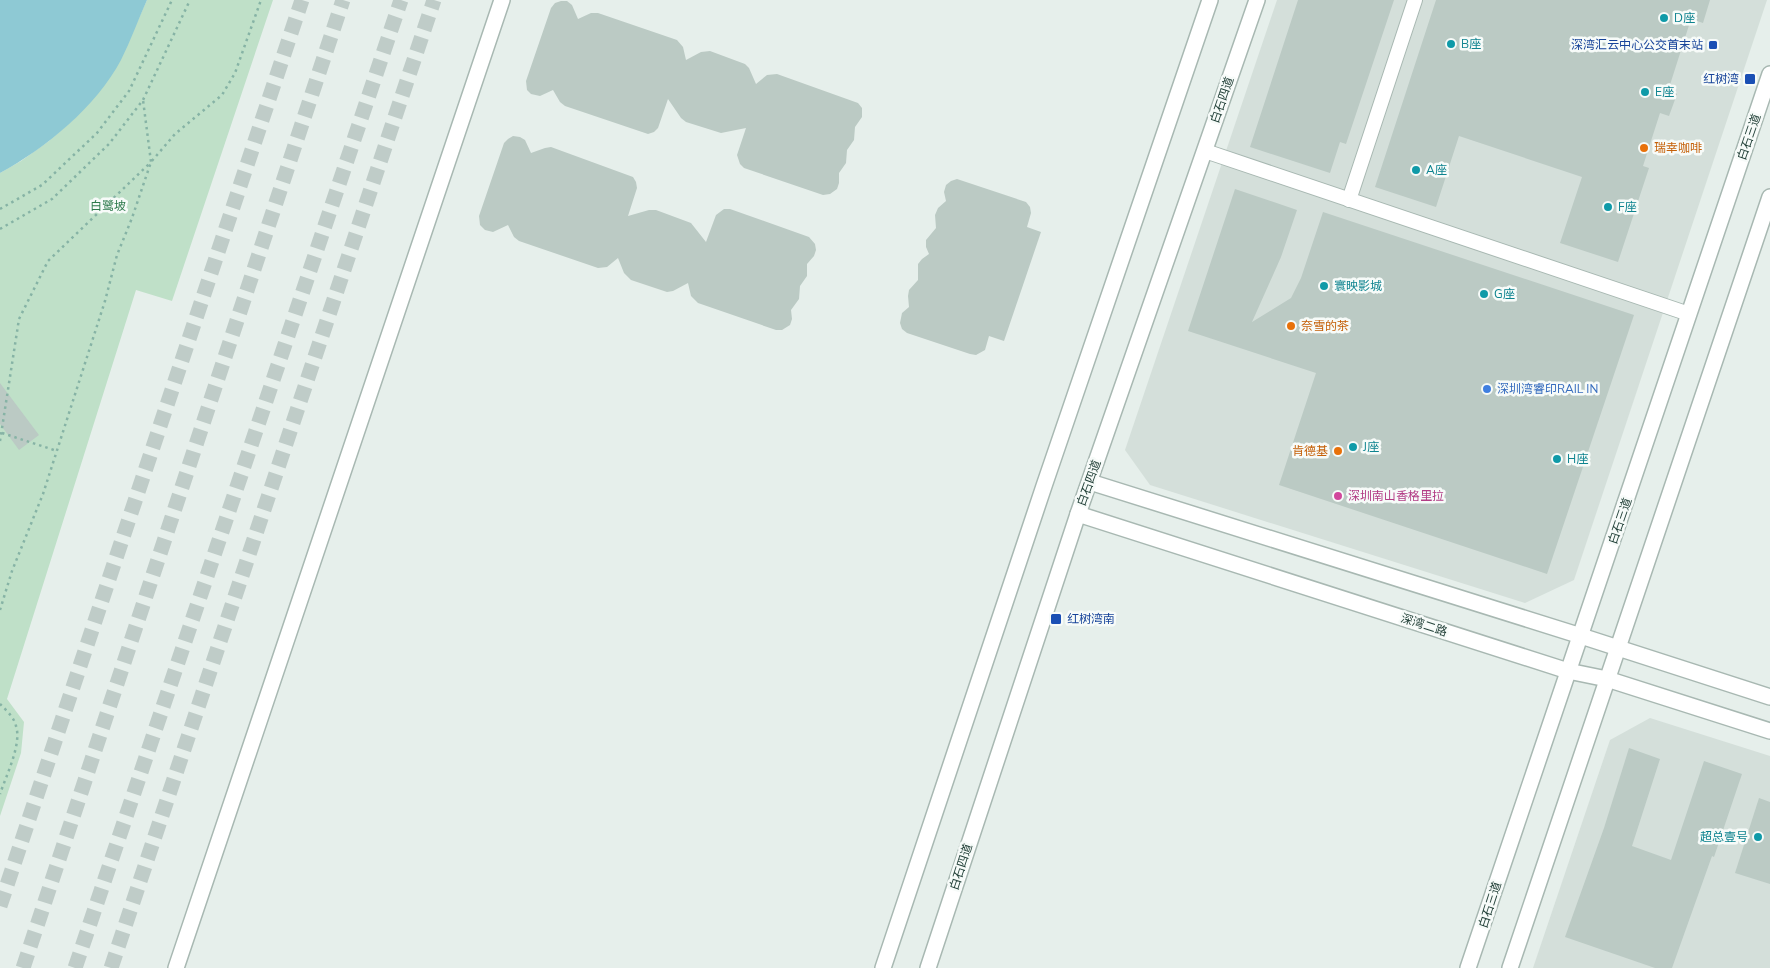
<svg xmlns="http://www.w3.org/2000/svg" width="1770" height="968" viewBox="0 0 1770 968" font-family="'Nunito Sans','Noto Sans SC',sans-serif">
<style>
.built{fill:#d4dfda}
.green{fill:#bfe0c8}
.water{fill:#8ec9d4}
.building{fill:#bbcac4}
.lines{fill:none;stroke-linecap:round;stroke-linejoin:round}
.primary-tunnel{stroke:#bfccc8;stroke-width:15;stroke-dasharray:15 8;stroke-linecap:butt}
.trunk-tunnel{stroke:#bfccc8;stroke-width:15;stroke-dasharray:15 8;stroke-linecap:butt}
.minor-casing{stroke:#a8b8b2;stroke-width:16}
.tertiary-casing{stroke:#a8b8b2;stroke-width:18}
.path{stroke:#86b3a5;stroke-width:2.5;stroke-dasharray:2.5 4;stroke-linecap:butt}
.minor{stroke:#fff;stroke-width:14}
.tertiary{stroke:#fff;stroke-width:15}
.culture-dot{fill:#0f9aa8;stroke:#f7fbf9;stroke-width:2}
.transit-dot{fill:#1a4fb4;stroke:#f7fbf9;stroke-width:2}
.food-dot{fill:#e8710a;stroke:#f7fbf9;stroke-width:2}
.shop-dot{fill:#3f7fe0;stroke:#f7fbf9;stroke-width:2}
.hotel-dot{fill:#d1479c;stroke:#f7fbf9;stroke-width:2}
.labels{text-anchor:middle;stroke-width:5;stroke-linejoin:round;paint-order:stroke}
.culture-label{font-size:12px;fill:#0d838f;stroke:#f7fbf9;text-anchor:start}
.transit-label{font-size:12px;fill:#164399;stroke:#f7fbf9;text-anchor:end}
.street-label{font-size:12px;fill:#24423a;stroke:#f7fbf9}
.food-label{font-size:12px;fill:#c56008;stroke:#f7fbf9;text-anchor:start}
.park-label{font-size:12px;fill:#2d7a4b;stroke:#f7fbf9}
.shop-label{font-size:12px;fill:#366cbe;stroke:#f7fbf9;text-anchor:start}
.hotel-label{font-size:12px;fill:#b23c85;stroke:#f7fbf9;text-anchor:start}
</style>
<rect width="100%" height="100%" fill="#e6efeb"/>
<g class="built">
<path d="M1277,0h490l-193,580 -49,23 -375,-118 -25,-35z"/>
<path d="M1650,718l120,38v212h-237l77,-228z"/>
</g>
<path class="green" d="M147,0h126l-101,301 -36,-11 -129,409 17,23 -3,31 -21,63v-643l21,-12 28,-20 24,-21 47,-60z"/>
<path class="water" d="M0,0h147c-9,20 -16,40 -26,60 -25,47 -75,88 -121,113z"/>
<g class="building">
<path d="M1298,0h96l-48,144 -6,-2 -10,31 -80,-26z"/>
<path d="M1436,0h274l-7,23 -12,-4 -23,72 9,3 -8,22 -9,-3 -17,53 6,2 -31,94 -58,-19 22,-66 -123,-41 -23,71 -61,-20z"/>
<path d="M561,1h6l5,4 6,14 13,-6h7l79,27 6,7 3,13 15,-8 9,-1 35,13 4,4 7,16 11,-9 10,-1 81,29 4,5v9l-7,10 -1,13 -7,10 -1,13 -7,10v10l-2,6 -7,5 -7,1 -79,-27 -4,-4 -3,-9 9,-27 -25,5 -35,-11 -5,-4 -13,-19 -10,29 -4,4 -6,2 -83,-28 -5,-4 -7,-12 -13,6 -9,-2 -4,-4 -1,-9 25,-73 4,-5z"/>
<path d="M513,136l7,1 5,3 6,13 14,-5 6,-1 82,30 3,5 1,6 -9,28 21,-6h7l35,13 15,19 10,-27 8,-6h6l79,28 6,7 1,6 -2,6 -7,8v12l-7,10 -1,13 -8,11 1,9 -2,6 -8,5h-6l-78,-27 -7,-7 -3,-13 -15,8 -6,1 -36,-12 -7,-7 -6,-15 -11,9 -9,1 -79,-27 -5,-4 -6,-12 -15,7 -8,-2 -5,-5 -1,-9 25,-73 4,-4z"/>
<path d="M957,179l69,23 4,5 1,6 -4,14 14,5 -37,109 -15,-5 -4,14 -9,5 -6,-1 -63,-21 -5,-4 -2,-6 2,-10 7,-6 -1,-11 1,-6 9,-10v-16l4,-5 7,-5 -3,-7v-7l10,-12 -1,-13 3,-7 8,-7 -2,-9 2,-7 5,-4z"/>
<path d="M1235,189l62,21 -16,47 -29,65 39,-24 10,-20 22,-66 311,103 -87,259 -268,-89 37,-112 -128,-42z"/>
<path d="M0,383l39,52 -20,15 -19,-26z"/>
<path d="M1629,748l31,11 -28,87 39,14 33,-99 38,13 -28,83 -2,-1 -40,112h-17l-90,-31 39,-109z"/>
<path d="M1759,798l11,4v82l-35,-11z"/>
</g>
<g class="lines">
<g class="primary-tunnel">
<path d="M0,906l302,-906"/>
<path d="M111,968l323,-968"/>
</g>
<g class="trunk-tunnel">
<path d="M23,968l320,-968"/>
<path d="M75,968l326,-968"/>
</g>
<g class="minor-casing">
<g id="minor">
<path d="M1205,151l484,163"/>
<path d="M1349,200l66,-200"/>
</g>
</g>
<g class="tertiary-casing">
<g id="tertiary">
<path d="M1090,482l491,154 189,61"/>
<path d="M1078,514l490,157 39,8 163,52"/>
<path d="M176,968l326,-968"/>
<path d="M883,968l161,-482 166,-486"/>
<path d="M928,968l150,-454 179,-514"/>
<path d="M1468,968l302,-894"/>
<path d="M1510,968l260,-771"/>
</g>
</g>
<g class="path">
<path d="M0,209l42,-24 55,-52 32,-42 43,-91"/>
<path d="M0,229l52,-30 57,-55 34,-44 47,-100"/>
<path d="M2,433l55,18"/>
<path d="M0,441l19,-122 29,-58 103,-99 -8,-62"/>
<path d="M0,610l12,-39 31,-77 62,-193 12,-46 15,-37 19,-56 24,-28 47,-39 13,-22 26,-73"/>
<path d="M0,704c6,6 14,13 16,22 6,18 -10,50 -16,68"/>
</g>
<use href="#minor" class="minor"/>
<use href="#tertiary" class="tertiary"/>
</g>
<g class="culture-dot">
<circle cx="1664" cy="18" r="5"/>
<circle cx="1451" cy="44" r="5"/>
<circle cx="1645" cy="92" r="5"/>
<circle cx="1416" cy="170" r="5"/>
<circle cx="1608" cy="207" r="5"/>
<circle cx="1324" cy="286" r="5"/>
<circle cx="1484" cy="294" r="5"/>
<circle cx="1353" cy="447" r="5"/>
<circle cx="1557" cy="459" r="5"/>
<circle cx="1758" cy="837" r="5"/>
</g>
<g class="transit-dot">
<rect x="1708" y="40" width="10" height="10" rx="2.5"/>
<rect x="1744" y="73" width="12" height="12" rx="2.5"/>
<rect x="1050" y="613" width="12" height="12" rx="2.5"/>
</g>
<g class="food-dot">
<circle cx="1644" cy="148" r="5"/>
<circle cx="1291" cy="326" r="5"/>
<circle cx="1338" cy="451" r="5"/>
</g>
<circle class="shop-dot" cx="1487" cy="389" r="5"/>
<circle class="hotel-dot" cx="1338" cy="496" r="5"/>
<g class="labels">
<g class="culture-label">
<text x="1674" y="22">D座</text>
<text x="1461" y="48">B座</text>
<text x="1655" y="96">E座</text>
<text x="1426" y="174">A座</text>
<text x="1618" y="211">F座</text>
<text x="1334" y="290">寰映影城</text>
<text x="1494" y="298">G座</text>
<text x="1363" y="451">J座</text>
<text x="1567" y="463">H座</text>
<text x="1748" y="841" text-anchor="end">超总壹号</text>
</g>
<g class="transit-label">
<text x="1703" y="49">深湾汇云中心公交首末站</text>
<text x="1739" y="83">红树湾</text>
<text x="1067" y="623" text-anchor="start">红树湾南</text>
</g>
<g class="street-label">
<text transform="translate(1222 100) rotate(-71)" y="4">白石四道</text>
<text transform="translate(1749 137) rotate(-71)" y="4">白石三道</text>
<text transform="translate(1089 483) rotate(-70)" y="4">白石四道</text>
<text transform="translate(1620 521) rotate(-71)" y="4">白石三道</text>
<text transform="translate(1424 625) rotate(18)" y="4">深湾二路</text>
<text transform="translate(961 867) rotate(-72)" y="4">白石四道</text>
<text transform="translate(1490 905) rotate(-72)" y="4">白石三道</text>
</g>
<g class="food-label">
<text x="1654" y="152">瑞幸咖啡</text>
<text x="1301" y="330">奈雪的茶</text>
<text x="1328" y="455" text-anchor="end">肯德基</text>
</g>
<g class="park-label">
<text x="108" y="210">白鹭坡</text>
</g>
<g class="shop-label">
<text x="1497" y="393">深圳湾睿印RAIL IN</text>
</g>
<g class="hotel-label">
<text x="1348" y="500">深圳南山香格里拉</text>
</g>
</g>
</svg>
